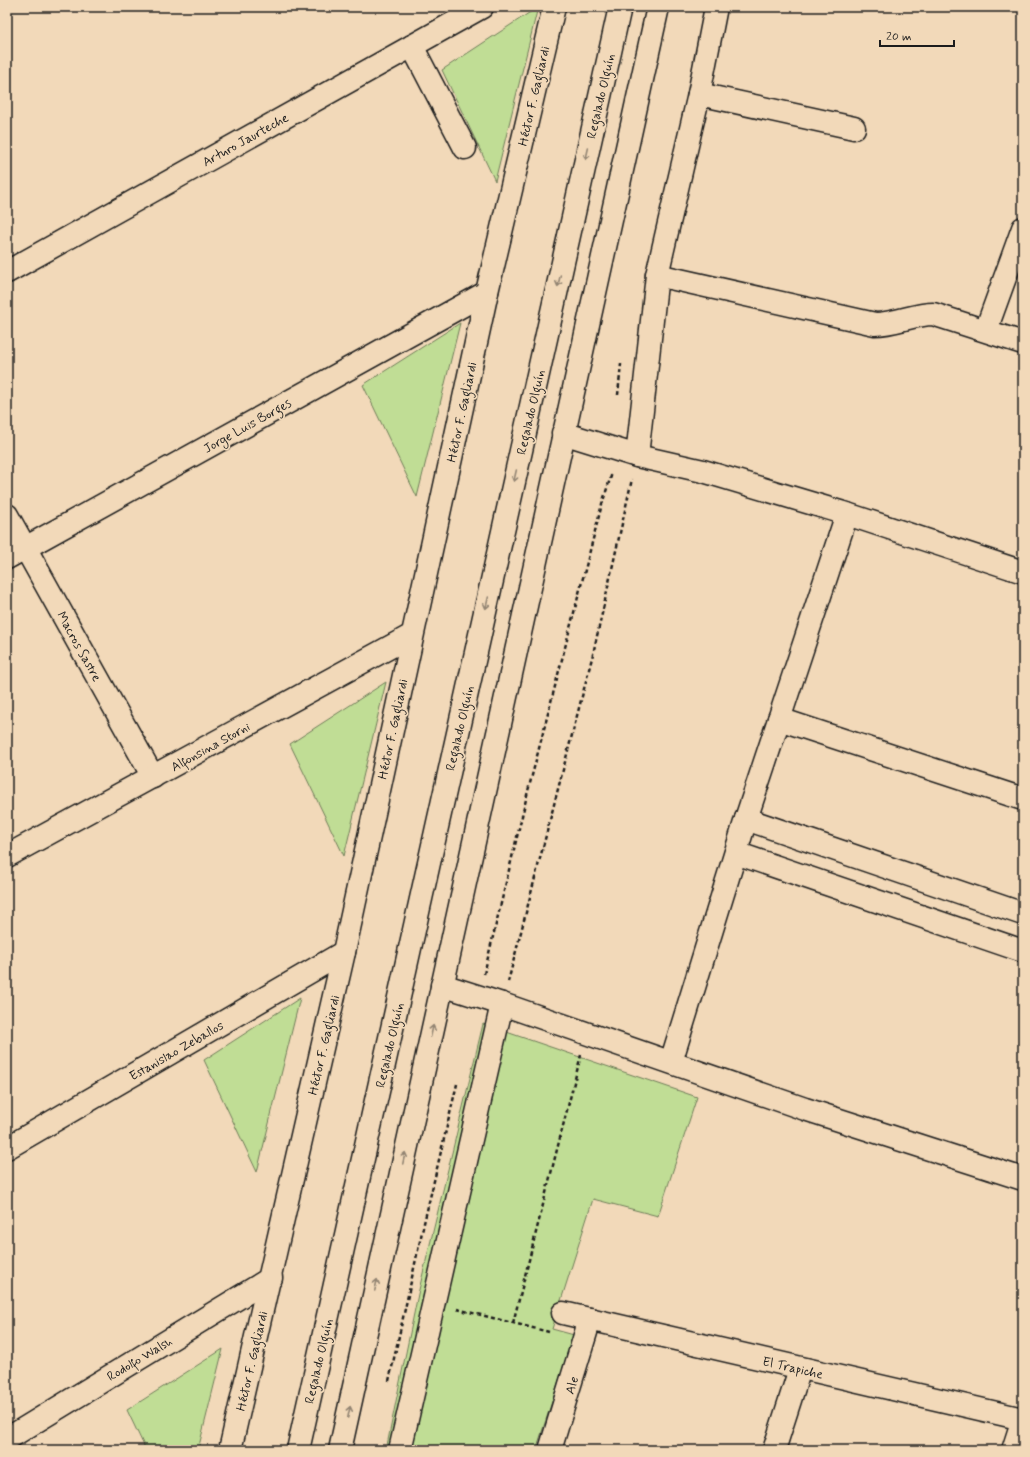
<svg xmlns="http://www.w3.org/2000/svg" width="1030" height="1457" viewBox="0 0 1030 1457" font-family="Mynerve,sans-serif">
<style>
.green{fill:#c0dd95;stroke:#6e7c58}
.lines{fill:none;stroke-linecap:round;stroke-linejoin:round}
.minor-casing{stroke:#1c1c1c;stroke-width:25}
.major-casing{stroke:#1c1c1c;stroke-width:25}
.path{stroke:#1c1c1c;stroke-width:2.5;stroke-dasharray:4 3;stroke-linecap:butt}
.minor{stroke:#f2d9b9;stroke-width:22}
.major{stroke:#f2d9b9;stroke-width:22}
.oneway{stroke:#928472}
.labels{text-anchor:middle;stroke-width:3.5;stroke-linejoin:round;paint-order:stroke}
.street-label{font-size:13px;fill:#1c1c1c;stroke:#f2d9b9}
</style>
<rect width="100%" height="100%" fill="#f2d9b9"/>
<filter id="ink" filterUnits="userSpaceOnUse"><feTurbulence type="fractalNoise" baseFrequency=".025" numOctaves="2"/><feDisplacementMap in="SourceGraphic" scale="8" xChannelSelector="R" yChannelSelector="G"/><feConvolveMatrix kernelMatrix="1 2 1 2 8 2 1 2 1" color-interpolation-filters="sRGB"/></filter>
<g filter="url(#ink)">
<g class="green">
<path d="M538,7l-43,174 -53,-111z"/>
<path d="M460,323l-43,174 -54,-112z"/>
<path d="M386,682l-42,174 -54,-112z"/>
<path d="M300,998l-43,174 -53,-112z"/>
<path d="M483,1024l214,73 -39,119 -65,-17 -41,130 22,6 -38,115h-150l32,-156z"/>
<path d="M223,1349l-25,101h-52l-19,-40z"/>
</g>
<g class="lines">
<g class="minor-casing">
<g id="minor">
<path d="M412,46l53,102"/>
<path d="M699,94l155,34"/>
<path d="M7,272l475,-265"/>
<path d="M657,275l218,49c20,0 39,-10 58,-10l90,29"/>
<path d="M986,330l37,-102"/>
<path d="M563,433l74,23 66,15 144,43 176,58"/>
<path d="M637,456l20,-181 42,-181 17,-87"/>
<path d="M7,515l146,262"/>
<path d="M7,558l480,-266"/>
<path d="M779,719l244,80"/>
<path d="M746,819l277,95"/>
<path d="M736,853l287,98"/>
<path d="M7,856l405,-221"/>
<path d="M442,985l60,19 303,105 218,70"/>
<path d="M671,1062l75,-243 101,-305"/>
<path d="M7,1148l337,-196"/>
<path d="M563,1313l460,106"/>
<path d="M7,1439l264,-161"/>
<path d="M230,1450l114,-498 143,-660 67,-285"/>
<path d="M400,1450l102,-446"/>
<path d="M550,1450l40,-131"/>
<path d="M774,1450l26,-81"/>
<path d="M1013,1450l10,-31"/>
</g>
</g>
<g class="major-casing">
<g id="major">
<path d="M298,1450l322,-1443"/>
<path d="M340,1450l318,-1443"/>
</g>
</g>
<g class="path">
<path d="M618,395l3,-31"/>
<path d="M484,974l44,-183 74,-287 10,-31"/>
<path d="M508,982l85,-328 39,-175"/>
<path d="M457,1309l92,23"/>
<path d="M513,1323l68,-268"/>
<path d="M389,1381l35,-158 33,-139"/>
</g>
<use href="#minor" class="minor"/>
<use href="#major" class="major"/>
</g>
<defs><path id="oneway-shaft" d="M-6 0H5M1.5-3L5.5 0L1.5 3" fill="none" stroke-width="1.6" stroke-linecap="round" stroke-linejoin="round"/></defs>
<g class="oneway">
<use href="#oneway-shaft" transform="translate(587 154) rotate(103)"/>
<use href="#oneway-shaft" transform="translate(559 281) rotate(103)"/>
<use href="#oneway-shaft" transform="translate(515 476) rotate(103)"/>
<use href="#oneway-shaft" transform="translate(487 603) rotate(103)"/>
<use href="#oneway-shaft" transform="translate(432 1031) rotate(-78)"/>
<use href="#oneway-shaft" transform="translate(404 1158) rotate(-78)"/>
<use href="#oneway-shaft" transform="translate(376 1285) rotate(-78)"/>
<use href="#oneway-shaft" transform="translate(349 1412) rotate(-78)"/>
</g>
</g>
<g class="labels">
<g class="street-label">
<text transform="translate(533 96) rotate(-77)" y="5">Héctor F. Gagliardi</text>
<text transform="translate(600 96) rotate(-77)" y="5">Regalado Olguín</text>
<text transform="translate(245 139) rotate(-29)" y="5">Arturo Jaurteche</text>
<text transform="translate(461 412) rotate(-78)" y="5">Héctor F. Gagliardi</text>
<text transform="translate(530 412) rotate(-77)" y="5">Regalado Olguín</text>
<text transform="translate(247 425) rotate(-29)" y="5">Jorge Luis Borges</text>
<text transform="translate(80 646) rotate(61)" y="5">Macros Sastre</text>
<text transform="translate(459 728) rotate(-77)" y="5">Regalado Olguín</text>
<text transform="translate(392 729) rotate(-78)" y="5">Héctor F. Gagliardi</text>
<text transform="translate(210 746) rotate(-29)" y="5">Alfonsina Storni</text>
<text transform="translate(323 1045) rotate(-77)" y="5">Héctor F. Gagliardi</text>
<text transform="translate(389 1045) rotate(-77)" y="5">Regalado Olguín</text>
<text transform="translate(176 1050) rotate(-30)" y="5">Estanislao Zeballos</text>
<text transform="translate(139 1358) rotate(-31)" y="5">Rodolfo Walsh</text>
<text transform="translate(251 1361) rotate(-77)" y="5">Héctor F. Gagliardi</text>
<text transform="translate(318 1361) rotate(-77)" y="5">Regalado Olguín</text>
<text transform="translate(793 1367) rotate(13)" y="5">El Trapiche</text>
<text transform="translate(571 1385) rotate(-73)" y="5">Ale</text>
</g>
</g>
<rect width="1030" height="1457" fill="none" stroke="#f2d9b9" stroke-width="24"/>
<rect x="12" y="12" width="1006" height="1433" fill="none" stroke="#1c1c1c" stroke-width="1.5" filter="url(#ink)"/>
<path d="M880 40v6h74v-6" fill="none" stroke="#1c1c1c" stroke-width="2"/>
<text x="886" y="40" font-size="12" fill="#1c1c1c" stroke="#f2d9b9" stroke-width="3" paint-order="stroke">20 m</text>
</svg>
